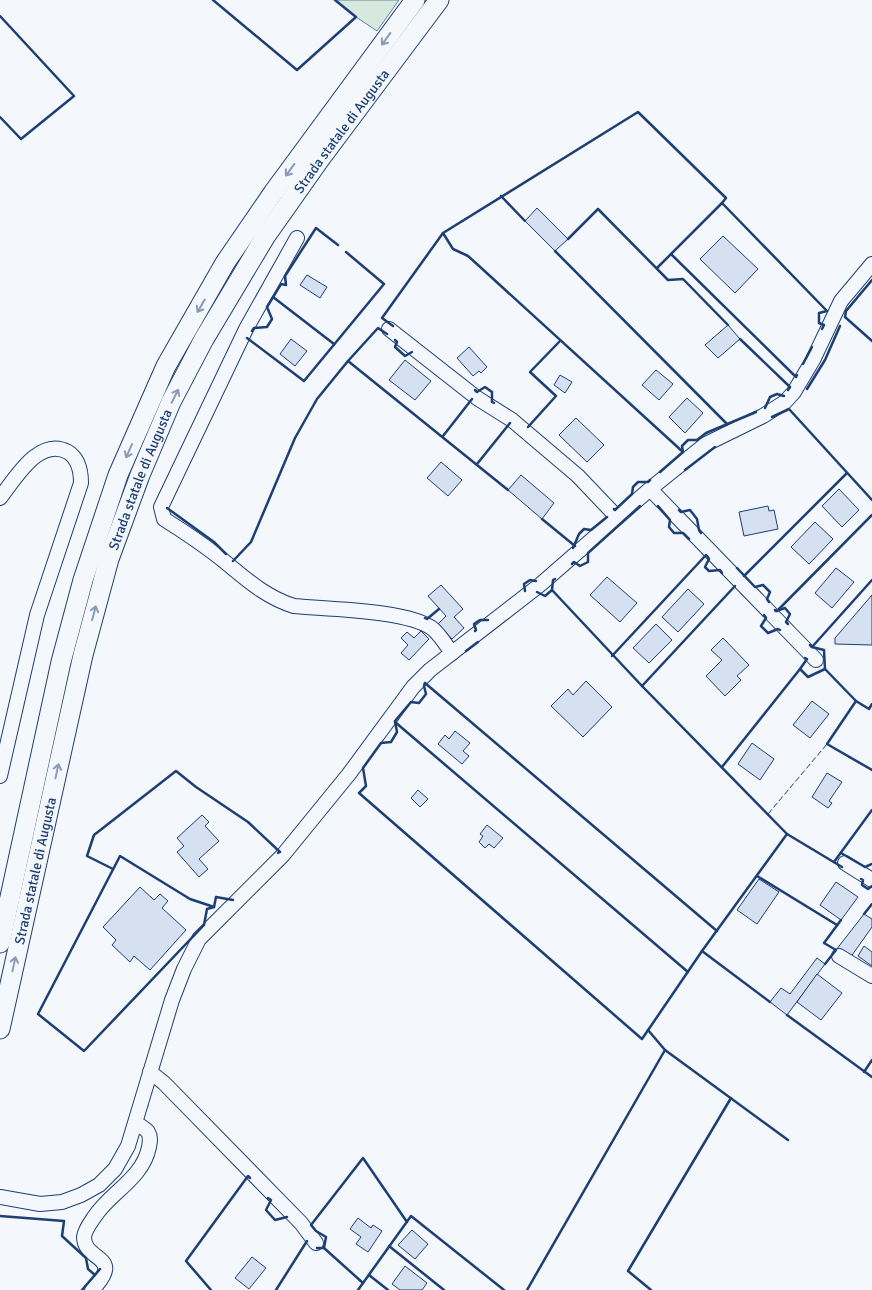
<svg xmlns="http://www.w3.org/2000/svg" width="872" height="1290" viewBox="0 0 872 1290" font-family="Signika,sans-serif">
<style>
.green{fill:#d7e8df;stroke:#687fa3}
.building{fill:#d5e0f0;stroke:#1d3f73}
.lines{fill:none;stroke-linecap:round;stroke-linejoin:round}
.minor-casing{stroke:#1d3f73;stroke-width:16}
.secondary-casing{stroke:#1d3f73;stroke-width:21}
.minor{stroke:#f4f7fb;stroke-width:14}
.secondary{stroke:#f4f7fb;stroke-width:19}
.fence{stroke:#1d3f73;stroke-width:1;stroke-dasharray:6 2.5;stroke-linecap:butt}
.wall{stroke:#1d3f73;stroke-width:2.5}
.oneway{stroke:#889bb7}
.labels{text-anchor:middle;stroke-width:4;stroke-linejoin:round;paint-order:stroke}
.street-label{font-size:14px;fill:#1d3f73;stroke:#f4f7fb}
</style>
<rect width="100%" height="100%" fill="#f4f7fb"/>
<path class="green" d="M335,0h64l-22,31 -21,-14z"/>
<g class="building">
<path d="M537,208l31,31 -13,12 -30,-30z"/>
<path d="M723,236l35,33 -23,24 -35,-34z"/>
<path d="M307,275l20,12 -7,11 -20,-13z"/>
<path d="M728,325l12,14 -22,19 -13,-13z"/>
<path d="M291,339l16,12 -12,15 -15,-12z"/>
<path d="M469,347l18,20 -6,6 -2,-2 -6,5 -16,-18z"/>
<path d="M405,360l26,21 -16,19 -26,-20z"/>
<path d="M656,370l17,14 -14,16 -17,-15z"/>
<path d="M560,375l12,7 -7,11 -11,-8z"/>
<path d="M687,398l16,15 -18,20 -16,-16z"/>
<path d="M576,418l28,27 -17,17 -28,-27z"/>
<path d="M441,462l21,18 -14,16 -21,-18z"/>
<path d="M521,475l33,28 -12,16 -34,-29z"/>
<path d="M839,489l20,21 -17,17 -20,-21z"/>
<path d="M768,506l1,5 5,-1 4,19 -34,7 -5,-24z"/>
<path d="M815,522l18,17 -24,25 -18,-17z"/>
<path d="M836,568l18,14 -22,26 -17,-15z"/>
<path d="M607,577l30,26 -17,19 -30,-27z"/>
<path d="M441,585l22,24 -9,8 10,11 -12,11 -14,-15 8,-8 -18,-20z"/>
<path d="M688,589l16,15 -26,28 -16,-15z"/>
<path d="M872,595v50l-37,-1v-6z"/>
<path d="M656,624l16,16 -23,23 -16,-15z"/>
<path d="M421,631l8,8 -20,21 -8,-7 7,-8 -7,-7 6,-6 7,6z"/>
<path d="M723,638l26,27 -12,11 4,4 -16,16 -19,-20 16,-16 -11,-10z"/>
<path d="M586,681l26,26 -29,30 -32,-31 17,-17 5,6z"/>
<path d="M812,701l17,13 -19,24 -17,-13z"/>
<path d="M455,731l15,12 -7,8 6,5 -7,8 -24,-20 7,-9 4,4z"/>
<path d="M752,743l22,16 -14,21 -22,-16z"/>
<path d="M827,773l15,9 -13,19 3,2 -4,5 -16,-11z"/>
<path d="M418,790l10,9 -8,8 -9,-9z"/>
<path d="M202,815l7,7 -4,4 14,15 -20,18 9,10 -9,8 -22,-25 7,-6 -7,-8z"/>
<path d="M487,825l16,13 -9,10 -5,-4 -4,4 -6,-6 4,-6 -3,-2z"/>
<path d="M759,879l20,13 -22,32 -20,-14z"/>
<path d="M836,882l22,15 -17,23 -21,-15z"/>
<path d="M140,887l14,13 6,-6 8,7 -6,7 24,22 -36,40 -16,-14 -4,6 -18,-17 4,-5 -13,-13z"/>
<path d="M864,914l8,5v8l-22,31 -14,-8z"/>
<path d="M864,946l8,6v14l-14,-10z"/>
<path d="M817,958l8,6 -38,51 -17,-13 11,-14 9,6z"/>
<path d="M817,974l25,19 -21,27 -24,-18z"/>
<path d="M358,1218l13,10 2,-3 9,6 -14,21 -12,-8 5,-7 -11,-8z"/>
<path d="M412,1230l16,14 -13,15 -17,-14z"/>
<path d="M252,1257l14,11 -17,21 -14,-11z"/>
<path d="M405,1266l22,17 -5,7h-22l-8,-6z"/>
</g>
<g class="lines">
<g class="minor-casing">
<g id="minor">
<path d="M297,238l-51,91 -85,178 3,12c19,12 37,24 55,38 24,19 45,40 75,49 32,3 115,4 139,23 7,6 13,16 19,24"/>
<path d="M389,329l88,69 35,22 66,56 39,41"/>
<path d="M650,489l166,171"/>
<path d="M0,498c15,-19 39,-62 68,-46 11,7 13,19 13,31l-44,132 -37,161"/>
<path d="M845,863l27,17"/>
<path d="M839,956l33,20"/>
<path d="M150,1072l14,11 137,140 15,20"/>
<path d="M0,1197l40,7 22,-2 19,-7 18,-10 16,-16 13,-23 44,-146 12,-31 15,-30 84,-84 66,-81 64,-87 17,-17 111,-86 109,-95 56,-45 57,-28 22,-14 9,-10 19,-32 28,-59 31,-37"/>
<path d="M92,1290c34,-35 -8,-28 -8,-53 1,-8 7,-15 11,-21 16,-24 48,-38 54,-69 1,-5 2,-10 -1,-15 -2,-3 -8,-6 -12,-9"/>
</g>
</g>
<g class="secondary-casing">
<g id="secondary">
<path d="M0,943l61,-281 22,-82 35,-105 48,-109 59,-103 48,-70 142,-193"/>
<path id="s1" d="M0,1029l83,-374 26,-96 31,-84 31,-73 33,-63 61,-102 55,-78 119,-159"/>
</g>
</g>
<use href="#minor" class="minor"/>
<use href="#secondary" class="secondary"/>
<path class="fence" d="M768,814l59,-70"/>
<g class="wall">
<path d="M213,0l84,70 59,-53 -21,-17"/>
<path d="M0,16l74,80 -53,43 -21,-22"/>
<path d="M501,196l24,25"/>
<path d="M443,233l10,16 15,7 10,9 205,187"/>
<path d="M568,239l30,-30 70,71 15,-1 45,46"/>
<path d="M555,251l172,173"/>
<path d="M671,254l125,123 1,-2"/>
<path d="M657,268l65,-65 105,108 -8,2v10l5,2 -2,4"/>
<path d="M872,280l-26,31 -1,6 27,24"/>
<path d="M273,297l61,47"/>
<path d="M393,326l-11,-8 61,-85 195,-121 88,86 -4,5"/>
<path d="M252,331l2,-3 13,-1 5,-8 -5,-12 14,-23 5,1 -1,-9 31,-48 22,17"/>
<path d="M247,338l57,43 80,-97 -38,-32"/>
<path d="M740,339l50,48 -2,3"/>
<path d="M395,340l2,2 -2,5 10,9 7,-4"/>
<path d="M348,361l160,129"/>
<path d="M803,364l9,-17"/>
<path d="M807,389l18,-29 15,-34"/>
<path d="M475,390l2,2 8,-5 7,5v10l2,1"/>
<path d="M765,408l5,-11 7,-3 7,2"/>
<path d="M772,417l17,-8 83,91"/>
<path d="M528,427l28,-31 -26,-24 30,-31"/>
<path d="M443,436l29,-37"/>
<path d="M477,464l33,-41"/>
<path d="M685,470l30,-23"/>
<path d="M660,472l23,-20 -1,-6 6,-6h9l9,-7 50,-21"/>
<path d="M658,506l12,14 -1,7 5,6h9l6,6"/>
<path d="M167,508l47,34 12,12"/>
<path d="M614,509l1,1 17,-16 1,-7 5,-5h10l2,-2"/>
<path d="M679,510l2,2 9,-2 7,9 2,11 2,3"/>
<path d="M542,519l33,27"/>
<path d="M573,548l6,-14 5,-5 7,1 16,-13"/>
<path d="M707,556l2,3 -4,8 4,4 11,-1 2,3"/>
<path d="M233,561l18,-19 44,-104 22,-39 31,-38 30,-33 9,6"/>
<path d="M572,564l2,-2 6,4 8,-4v-9l52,-47"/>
<path d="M737,568l18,19 8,-2 7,7 -3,7 2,3"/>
<path d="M744,576l103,-103"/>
<path d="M552,590l90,96 145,148 55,33"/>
<path d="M525,591l-1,-7 6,-4 6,1"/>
<path d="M537,592l8,4 7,-6 1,-10 2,-1"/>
<path d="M775,610l1,1 9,-3 5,6 -4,8 2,2"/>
<path d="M777,611l95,-96"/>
<path d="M764,615l2,3 -5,8 7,7 10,-4 2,1"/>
<path d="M425,618l2,1 12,-10"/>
<path d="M475,631l1,-1 -2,-6 6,-4h8"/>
<path d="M810,645l2,2 12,3 1,19 31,32 13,8 3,-5"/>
<path d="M812,647l60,-67"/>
<path d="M466,651l12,-9"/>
<path d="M612,656l94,-101"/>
<path d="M800,669l8,8 17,-8"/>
<path d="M425,683l-1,3 2,8 -7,9 -8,-1 -16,19 2,11 -6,10 -10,1 -18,25 3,18 -7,7 283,246 60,-88 85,-117"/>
<path d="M425,683l292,248"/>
<path d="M642,686l93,-100"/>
<path d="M856,701l-29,43 45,26"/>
<path d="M395,722l293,250"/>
<path d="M722,767l78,-98 7,-10 -2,-1"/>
<path d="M841,853l24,14 7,-3"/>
<path d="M120,856l70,43 24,8 -7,2 -3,16 -120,126 -46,-37z"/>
<path d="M834,862l38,-52"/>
<path d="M113,869l-26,-13 7,-21 82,-64 20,16 52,35 32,30 -2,1"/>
<path d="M757,876l80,49"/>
<path d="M861,879l2,1 -1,5 6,4 4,-3"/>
<path d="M214,907l2,-10 17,3"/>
<path d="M864,914l8,-10"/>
<path d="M702,951l68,51"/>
<path d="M825,964l11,-14 -12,-7 17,-23"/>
<path d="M787,1015l85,62"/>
<path d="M648,1030l17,20 123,90"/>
<path d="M864,1072l8,-12"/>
<path d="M268,1198l3,2 -5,10 9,10 12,-3"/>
<path d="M0,1216l64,5 -2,15 24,22 2,11 7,6"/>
<path d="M389,1246l55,44"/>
<path d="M317,1248h7l2,-11 -10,-6 -5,-6 52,-67 44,64"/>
<path d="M324,1248l39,35"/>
<path d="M369,1275l19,15"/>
<path d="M82,1290l18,-21"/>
<path d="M211,1290l-25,-29 62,-85 2,2"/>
<path d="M276,1290l31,-49"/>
<path d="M358,1290l53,-74 93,74"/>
<path d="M527,1290l138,-240"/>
<path d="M651,1290l-23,-19 103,-173"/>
</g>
</g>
<defs><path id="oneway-shaft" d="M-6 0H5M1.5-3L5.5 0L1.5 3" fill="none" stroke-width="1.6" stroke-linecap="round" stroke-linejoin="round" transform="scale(1.25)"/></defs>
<g class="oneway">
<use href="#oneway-shaft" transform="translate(386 39) rotate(126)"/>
<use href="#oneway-shaft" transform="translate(290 170) rotate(126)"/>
<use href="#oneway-shaft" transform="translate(201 306) rotate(120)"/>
<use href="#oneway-shaft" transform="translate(175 396) rotate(-63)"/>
<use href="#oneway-shaft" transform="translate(129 451) rotate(114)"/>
<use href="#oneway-shaft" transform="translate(94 613) rotate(-75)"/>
<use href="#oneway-shaft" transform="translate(57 771) rotate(-78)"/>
<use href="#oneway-shaft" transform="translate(14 964) rotate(-78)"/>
</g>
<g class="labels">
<g class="street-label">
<text dy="5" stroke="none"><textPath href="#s1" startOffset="972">Strada statale di Augusta</textPath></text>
<text dy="5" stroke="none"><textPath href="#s1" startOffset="568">Strada statale di Augusta</textPath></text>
<text dy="5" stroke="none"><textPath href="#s1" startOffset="162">Strada statale di Augusta</textPath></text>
</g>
</g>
</svg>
